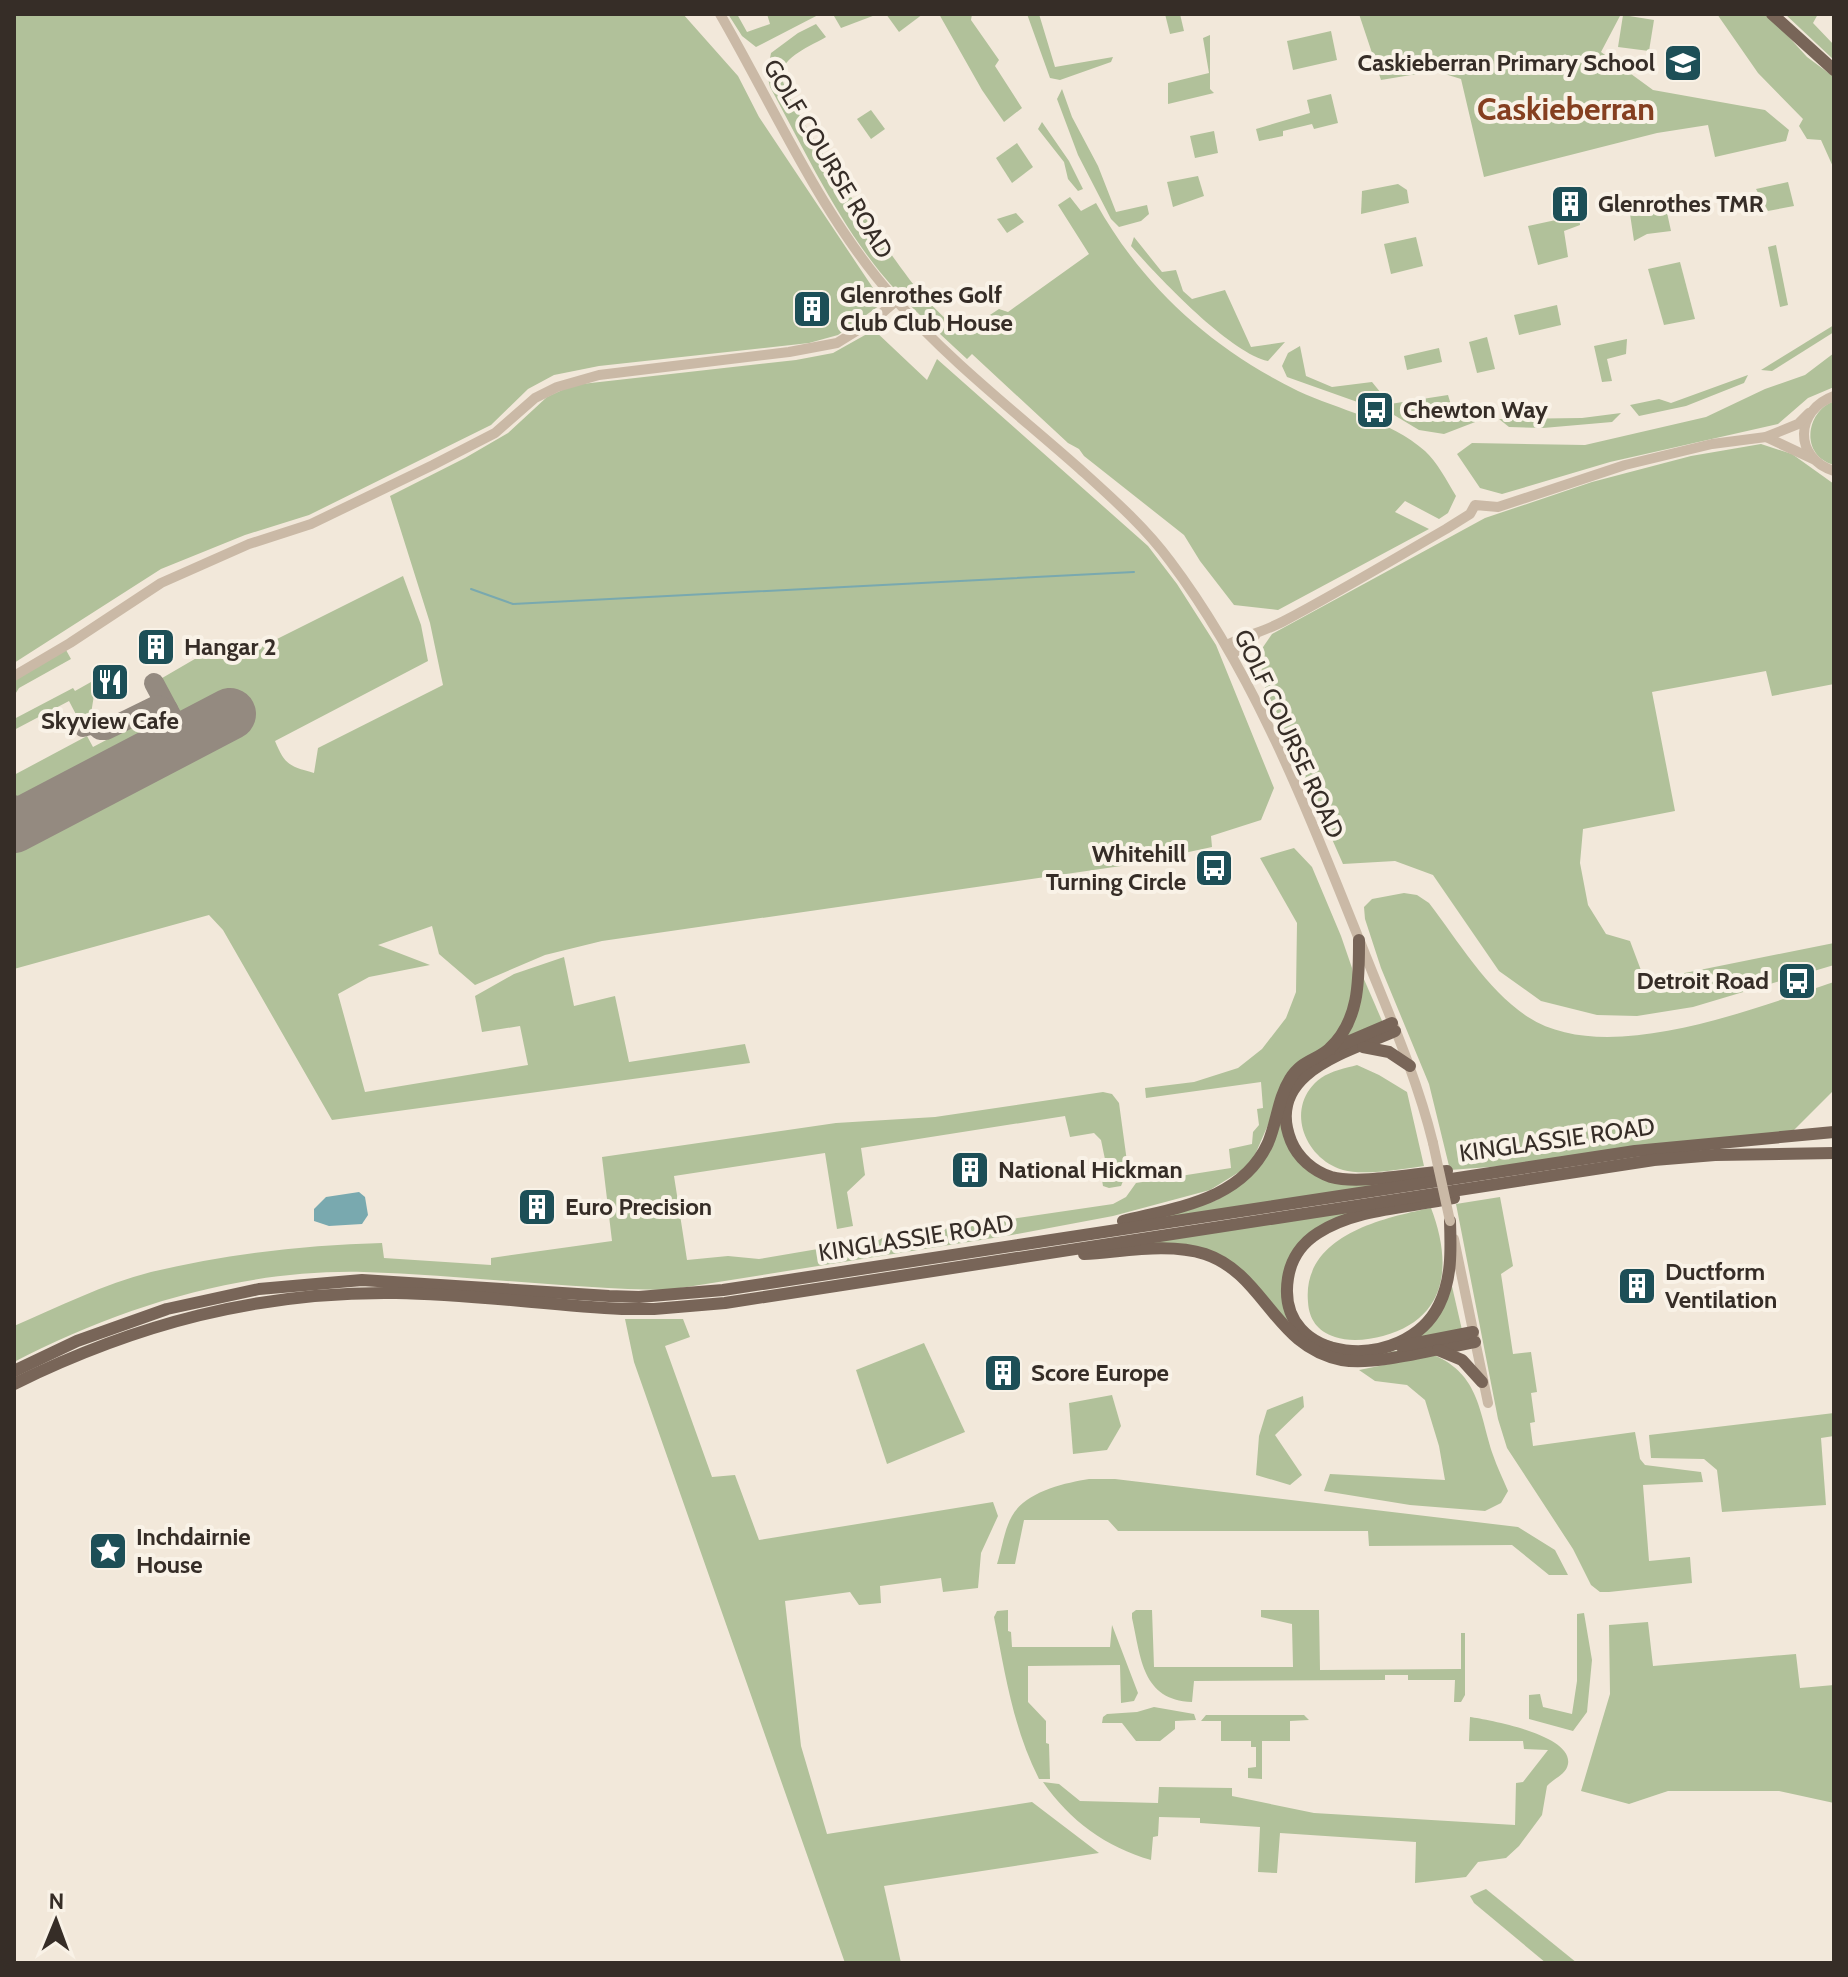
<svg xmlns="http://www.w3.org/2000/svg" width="1848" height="1977" viewBox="0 0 1848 1977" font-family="Cabin,sans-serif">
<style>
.green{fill:#b1c19a}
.water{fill:#79a9af}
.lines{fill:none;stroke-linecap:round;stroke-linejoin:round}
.stream{stroke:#79a9af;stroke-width:2}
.taxiway{stroke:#948a80;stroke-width:20}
.runway{stroke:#948a80;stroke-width:52}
.minor{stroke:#cab9a6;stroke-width:10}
.major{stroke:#786558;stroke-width:12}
.minor-bridge{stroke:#cab9a6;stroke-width:10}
.labels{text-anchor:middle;stroke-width:8;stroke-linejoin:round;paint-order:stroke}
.poi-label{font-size:24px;font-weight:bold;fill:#362d27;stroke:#f9f2e7;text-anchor:start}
.street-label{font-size:24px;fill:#362d27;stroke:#f9f2e7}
.district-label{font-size:32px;font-weight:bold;fill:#853f20;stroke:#f9f2e7}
</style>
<rect width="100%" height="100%" fill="#f2e8da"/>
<g class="green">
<path d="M14,14h669l55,62 21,41 124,186 -45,32 -29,8 -210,23 -45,9 -26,14 -37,36 -182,90 -64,20 -84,34 -147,94z"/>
<path d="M728,14h9l10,18 23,-8 -3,-10h53l-64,33 -14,-11z"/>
<path d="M840,14h38l-37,14 -7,-12z"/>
<path d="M886,14h37l-24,18z"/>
<path d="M939,14h33l-1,6 28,40 -4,6 27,42 -18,14 -22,-32z"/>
<path d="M1027,14h12l16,53 58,-10 -2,5 -51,18 -10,-2z"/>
<path d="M1165,14h15l4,17 -14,3z"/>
<path d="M1359,14h262l-20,38 52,38 112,20 24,20 -3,11 -71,16 -7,-32 -51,8 -173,44 -23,-98 -26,-8 -54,9z"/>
<path d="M1717,14h51l39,43 27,20v92l-13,-29 -14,-1 -8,-13 4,-7 -45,-46z"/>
<path d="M1785,14h33l-5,9 21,22v15z"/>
<path d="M1623,15l31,5 -5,31 -31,-4z"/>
<path d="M816,24l10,13c-15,9 -45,20 -44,39 0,25 117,193 140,219 12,13 26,26 39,39l38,-25 9,3 81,-58 -31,-49 12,-8 11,14 15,-8c47,84 115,145 202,188 41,19 92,29 127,60 12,11 22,30 31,45l-8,17 -9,6 -34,-18 -10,11 34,17 -151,81 -44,-5 -34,-44 -16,-26 -100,-79 -5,-7 -11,-6 -96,-89 -5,5c-30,-28 -61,-55 -87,-87 -45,-56 -76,-123 -110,-185l-3,-13 4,-21 27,-20z"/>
<path d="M1331,31l6,29 -44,10 -6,-29z"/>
<path d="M1210,35v54l4,4 -46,11v-21l41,-10 -6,-35z"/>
<path d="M1062,89l10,28 26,49 18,46 31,-7 2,9 -8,7 -22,6 -8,-8 -33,-64 -21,-56z"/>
<path d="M1331,94l7,29 -24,6 -2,-5 -29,7v5l-24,5 -3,-12 54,-16 -3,-13z"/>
<path d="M871,110l14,19 -14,10 -14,-20z"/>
<path d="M1042,122l27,39 14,28 -5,2 -10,-12 -4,-17 -26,-33z"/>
<path d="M1214,131l4,22 -23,5 -5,-22z"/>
<path d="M1017,143l16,24 -21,16 -16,-25z"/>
<path d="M1198,176l6,20 -31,11 -6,-25z"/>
<path d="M1788,182l6,24 -26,5 -12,-22z"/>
<path d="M1398,184l9,6 2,13 -48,11 1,-23z"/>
<path d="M1666,208l5,23 -24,3 -13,7 -4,-27z"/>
<path d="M1016,213l8,9 -17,11 -10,-14z"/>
<path d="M1579,215l1,10 -16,6 4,26 -30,8 -10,-39z"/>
<path d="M1134,237l28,35 14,-2 7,21 9,8 33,-9 26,57 34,-5 -17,19c-38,-8 -110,-84 -137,-115z"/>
<path d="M1416,237l7,29 -32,8 -7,-30z"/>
<path d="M1776,245l12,60 -8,2 -12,-60z"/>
<path d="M1680,262l15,57 -31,6 -16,-56z"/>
<path d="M1557,305l4,20 -42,10 -5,-20z"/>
<path d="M1834,325v7l-62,39 -11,-1z"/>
<path d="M874,330l53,50 10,-21 211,187 29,38 39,61 58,143 -13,32 -50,16 1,11 -84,18 -526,76 -57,14 -70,30 -36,-31 -7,-28 -54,19 52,20 -61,12 -31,17 27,98 163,-27 -8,-39 -38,6 -7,-36 39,-22 50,-17 10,49 41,-10 14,66 116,-18 5,19 -418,57 -109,-190 -14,-15 -195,54v-127l189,-100 7,4 30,-15 -13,-24 -30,15h-14l-26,-41 67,-39 11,18 168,-84 18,49 7,36 -153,80c10,24 14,25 39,32l4,-25 125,-63 -13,-62 -40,-127 75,-38 43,-25 39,-36 26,-12 223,-25 37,-7z"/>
<path d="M1487,337l8,32 -18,4 -8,-31z"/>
<path d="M1627,339l-1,15 -19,5 5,22 -10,1 -8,-36z"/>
<path d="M1300,346l6,30 26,11 40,-5 18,22 58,-9 7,23 28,1 -39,15 -25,-4 -25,-15 -107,-38 -5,-11 6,-13z"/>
<path d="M1439,348l3,14 -35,8 -3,-14z"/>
<path d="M1834,353v34l-26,11 -30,26 -168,38 -108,32 -22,-6 -23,-34 15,-11 113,2 121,-28 59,-28 40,-14z"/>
<path d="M1748,375l-4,8 -58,23 -47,10 -9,-11 29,-6 12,4z"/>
<path d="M1834,401v64c-34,-9 -29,-53 0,-64z"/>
<path d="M1621,413l-9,9 -69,6 -34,-1 -10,-8 83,-1z"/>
<path d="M1761,444l31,10 42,30v200l-62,12 -6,-25 -114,21 23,119 -92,18 -3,34 8,42 18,29 24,7 15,40 189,-38v22l-141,42 -56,9 -40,-1 -56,-14 -42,-30 -66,-96 -38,-14 -52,3 -81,-184 -1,-30 11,-16 213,-116 107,-36 99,-26z"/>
<path d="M66,650l5,9 -52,29 -5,8v-16z"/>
<path d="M91,682l3,13 -4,25 -9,4 -12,-23 -55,29v-11l59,-31 2,3z"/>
<path d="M161,711c12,6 11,18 4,28l-126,67 -6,2 -14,-4 -5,-11v-18l73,-39 6,11z"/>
<path d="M1294,848l18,19 29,69 11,32 4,32 -3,12 -82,106 -17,39 -10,12 -34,21 -97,26 -101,19 -344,55c-101,-1 -202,-15 -304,-18 -121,-3 -243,34 -350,90v-36c44,-19 90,-42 137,-54 76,-18 153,-27 231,-29l2,15 107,7v-7l121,-17 -10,-84 234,-34 99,-6 168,-25 9,2 7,9 9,66 -7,17 -12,2 -6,-2 -2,-12 6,-5 -6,-29 -7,-7 -24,4 -5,-21 -204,32 4,27 -18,17 6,34 -16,3 -12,-76 -151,23 13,84 41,-4 31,3 100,-17 5,3 2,9 9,-1 -1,-10 8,-5 231,-34 13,-7 10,-14 95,-15 -2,-19 23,-5 1,-12 6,-7 -2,-16 6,-1 -2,-26 -115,16 -1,-10 49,-6 44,-14 24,-19 24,-31 10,-26 1,-69 -37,-65z"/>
<path d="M1404,893l13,2 12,8c30,39 58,87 99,114 78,51 226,-9 306,-35v108l-46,46 -220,25 -118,9 -21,-86 -48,-116 -16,-49 -1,-12 8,-8z"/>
<path d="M1363,977l20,46 -40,17z"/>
<path d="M1323,1059l-39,51 24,59 81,15 -231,35 59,-19 24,-15 43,-85z"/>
<path d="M1357,1065l22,10 28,17 17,74c-22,3 -61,10 -81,4 -40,-12 -59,-65 -22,-92 10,-7 25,-10 36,-13z"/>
<path d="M1500,1197l13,69 -12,8 12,80 18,-2 6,40 -6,1 4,29 -5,1 3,23 102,-14 5,27 5,6 56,7 2,10 -60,3 6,76 41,-4 2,26 -83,9h-9l-9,-7 -18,-36 -66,-101 -9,-29 -42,-215z"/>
<path d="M1374,1207l-49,18 -40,50 16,57 74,23 85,-17 -85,19 -63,-11 -89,-87 -96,-14z"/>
<path d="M1431,1208c21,55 18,110 -48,128 -14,4 -34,6 -48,1 -18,-6 -26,-18 -27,-35 -6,-66 74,-84 123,-94z"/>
<path d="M1451,1282l11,48 -48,9z"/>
<path d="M625,1319h58l7,18 -25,9 47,131 23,-2 24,65 234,-38 5,14 -17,37 -3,35 -35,4 -2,-14 -61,8 1,17 -22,2 -9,-13 -65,9 16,145 26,88 205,-32 67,51 -215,33 17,77h-56l-211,-601z"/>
<path d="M924,1343l41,89 -78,32 -31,-94z"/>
<path d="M1434,1355c46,20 45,58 59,100 4,12 10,24 15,36l-7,12 -16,8 -75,-6 -86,-14 6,-17 115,6 -6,-34 -14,-46 -18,-15 -32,-4 -16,-11z"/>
<path d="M1112,1395l9,31 -14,24 -34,4 -4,-51z"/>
<path d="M1303,1396l1,11 -29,28 27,40 -12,10 -34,-10 3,-39 8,-26z"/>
<path d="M1834,1413v23l-13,2 5,67 -104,7 -5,-42 -13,-11 -53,-1 -2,-23z"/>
<path d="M1089,1479h26l403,48 37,23 13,25h-19l-37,-30 -143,1 -1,-15h-250l-10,-11h-84l-9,44h-18c5,-15 7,-34 15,-48 13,-24 52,-33 77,-37z"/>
<path d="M1008,1610v21l3,1 1,15h98l2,-22 26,68 -4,8 -13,2 -1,-38 -92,1v36l18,19v22l3,1 1,35h-11c-26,-51 -34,-106 -45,-162l3,-6z"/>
<path d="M1136,1610h16l2,57h139l-1,-43 -31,-7v-7h58l1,60 141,-1v-36h4v62l-4,7h-7l1,-22h-47v-5h-23v5l-191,1 -2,21c-50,-2 -51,-44 -60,-84v-5z"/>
<path d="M1584,1613l8,47 -5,52 -14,19 -44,-12v-24l11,-1 3,13 29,7 5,-33v-67z"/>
<path d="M1648,1622l5,44 143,-12 4,34 34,-3v118l-55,-12h-111l-39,13 -48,-13 29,-97 -1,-69z"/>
<path d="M1154,1707l40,7 2,6 -21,1v8l-15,12h-24l-14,-18h-20l1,-6 4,-3 30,-2z"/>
<path d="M1206,1715h98l5,5 -19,1v20h-28v38l-14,-1v-10l8,-1v-20h-5v-6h-30v-20h-20z"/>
<path d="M1470,1717c20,3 103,18 98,47 -2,11 -14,14 -21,22l-5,29 -23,31 -13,12 -28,4 -12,15 -51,6 1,-41 -136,-9 -3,40 -19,-1 2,-45 -60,-4v-5l-41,-1 -1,19 -5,1 -2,23c-45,-13 -81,-39 -108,-78l16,2 21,17 78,2 1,-16 73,1v8l82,17 201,12 1,-42 7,-1 25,-32 -24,-1 -1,-8h-54z"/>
<path d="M1486,1889l91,74h-31l-72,-60 -4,-7z"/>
</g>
<path class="water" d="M359,1192l6,5 3,18 -6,9 -33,2 -15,-5v-12l12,-12z"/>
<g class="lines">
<path class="stream" d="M471,589l42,15 621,-32"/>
<g class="taxiway">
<path d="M154,683l23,43 -3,14 -10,8"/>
<path d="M175,720l11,8h17"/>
<path d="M83,727l10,-3 7,6h6l51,-25 11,4"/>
<path d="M14,805l11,7 17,1"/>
</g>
<path class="runway" d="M14,827l216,-113"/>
<g class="minor">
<path d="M720,14c55,95 101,202 174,284 55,63 124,116 186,171 31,28 65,58 90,92 86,114 138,252 191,383 26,66 55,130 72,199"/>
<path d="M1834,396c-39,14 -41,62 0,75"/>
<path d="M1766,437l47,22"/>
<path d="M1227,645c18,-9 38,-14 57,-24 55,-29 108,-61 162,-92l24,-15 5,-9 23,2 127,-42 87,-21 54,-7 32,-13 11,-11"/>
<path d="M1233,654l22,-18"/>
<path d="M14,676l56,-33 91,-60 88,-39 62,-20 122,-59 62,-32 40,-35 22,-11 42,-12 190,-23 48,-9 37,-23 22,-19"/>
<path d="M1454,1239l34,164"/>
</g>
<g class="major">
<path d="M1772,14l62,56"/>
<path d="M1395,1031c-44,20 -132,41 -104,110 7,17 22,30 40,36 28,8 85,-4 116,-6"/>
<path d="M1363,1047l26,5 21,14"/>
<path d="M1331,1049l61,-26"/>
<path d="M1123,1221c55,-14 119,-21 145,-78 9,-21 10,-45 22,-64 12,-19 25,-18 39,-30 31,-28 30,-70 30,-109"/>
<path d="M1450,1221c1,29 2,58 -11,84 -34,69 -165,61 -151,-27 3,-19 14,-35 30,-45 39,-25 91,-25 136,-35"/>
<path d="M1084,1254c38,-2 84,-12 121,0 60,20 69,93 137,106 34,6 97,-12 133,-18"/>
<path d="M1401,1346l72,-14"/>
<path d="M1438,1350l24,10 20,22"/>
<path d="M14,1371l63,-30 90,-32 92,-20 103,-9 247,16 30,1 84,-7 912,-139 199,-19"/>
<path d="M14,1384c122,-60 245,-93 382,-91 75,1 151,12 226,16h32l71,-6 929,-143 61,-5 119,-2"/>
</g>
<path class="minor-bridge" d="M1433,1143l17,78"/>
</g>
<defs>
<g id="school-square" transform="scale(2)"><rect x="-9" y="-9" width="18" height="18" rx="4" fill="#1d4f57" stroke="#f9f2e7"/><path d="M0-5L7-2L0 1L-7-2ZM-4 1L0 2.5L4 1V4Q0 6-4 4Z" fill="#fff"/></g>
<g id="building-square" transform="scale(2)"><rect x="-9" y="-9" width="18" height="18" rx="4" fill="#1d4f57" stroke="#f9f2e7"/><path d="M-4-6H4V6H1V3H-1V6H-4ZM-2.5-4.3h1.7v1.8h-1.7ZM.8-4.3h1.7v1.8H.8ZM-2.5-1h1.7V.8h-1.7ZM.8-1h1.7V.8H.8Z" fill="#fff"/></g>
<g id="bus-square" transform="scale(2)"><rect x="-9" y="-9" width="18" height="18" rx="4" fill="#1d4f57" stroke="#f9f2e7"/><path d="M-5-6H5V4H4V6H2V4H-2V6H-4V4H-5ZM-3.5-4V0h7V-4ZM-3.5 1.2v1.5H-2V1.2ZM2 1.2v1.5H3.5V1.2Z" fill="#fff"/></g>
<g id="restaurant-square" transform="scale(2)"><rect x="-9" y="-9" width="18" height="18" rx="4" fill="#1d4f57" stroke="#f9f2e7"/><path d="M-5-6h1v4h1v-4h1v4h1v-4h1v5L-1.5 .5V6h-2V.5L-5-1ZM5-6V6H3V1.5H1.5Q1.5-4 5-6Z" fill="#fff"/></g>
<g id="sight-square" transform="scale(2)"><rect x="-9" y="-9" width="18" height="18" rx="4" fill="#1d4f57" stroke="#f9f2e7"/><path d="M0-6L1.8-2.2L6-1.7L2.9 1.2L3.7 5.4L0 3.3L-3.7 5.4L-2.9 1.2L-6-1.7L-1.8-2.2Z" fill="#fff"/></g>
</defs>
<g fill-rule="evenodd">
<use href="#school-square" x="1683" y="63"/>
<use href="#building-square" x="1570" y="204"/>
<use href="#building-square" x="812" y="309"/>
<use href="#bus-square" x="1375" y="410"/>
<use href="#building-square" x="156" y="647"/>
<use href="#restaurant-square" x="110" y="682"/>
<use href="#bus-square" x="1214" y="868"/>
<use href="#bus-square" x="1797" y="981"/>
<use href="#building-square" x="970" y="1170"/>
<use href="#building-square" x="537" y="1207"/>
<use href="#building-square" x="1637" y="1286"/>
<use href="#building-square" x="1003" y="1373"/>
<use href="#sight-square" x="108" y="1551"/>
</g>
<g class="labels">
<g class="poi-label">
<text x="1655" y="71" text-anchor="end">Caskieberran Primary School</text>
<text x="1598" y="212">Glenrothes TMR</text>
<text x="840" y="303">Glenrothes Golf<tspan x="840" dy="28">Club Club House</tspan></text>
<text x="1403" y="418">Chewton Way</text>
<text x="184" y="655">Hangar 2</text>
<text x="110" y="729" text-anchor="middle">Skyview Cafe</text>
<text x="1186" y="862" text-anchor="end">Whitehill<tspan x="1186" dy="28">Turning Circle</tspan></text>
<text x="1769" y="989" text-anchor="end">Detroit Road</text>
<text x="998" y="1178">National Hickman</text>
<text x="565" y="1215">Euro Precision</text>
<text x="1665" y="1280">Ductform<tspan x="1665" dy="28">Ventilation</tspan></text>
<text x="1031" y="1381">Score Europe</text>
<text x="136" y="1545">Inchdairnie<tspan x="136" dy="28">House</tspan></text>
</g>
<g class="street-label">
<text transform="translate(828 159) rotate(59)" y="8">GOLF COURSE ROAD</text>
<text transform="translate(1289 734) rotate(65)" y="8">GOLF COURSE ROAD</text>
<text transform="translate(1557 1140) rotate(-8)" y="8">KINGLASSIE ROAD</text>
<text transform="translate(916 1238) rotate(-9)" y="8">KINGLASSIE ROAD</text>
</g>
<g class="district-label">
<text x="1566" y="120">Caskieberran</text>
</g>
</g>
<rect width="1848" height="1977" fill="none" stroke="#362d27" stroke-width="32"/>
<g transform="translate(56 1921) rotate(1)" stroke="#f9f2e7" stroke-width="6" paint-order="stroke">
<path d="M0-6L14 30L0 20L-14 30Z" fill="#362d27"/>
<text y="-12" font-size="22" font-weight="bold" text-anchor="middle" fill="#362d27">N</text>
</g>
</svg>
